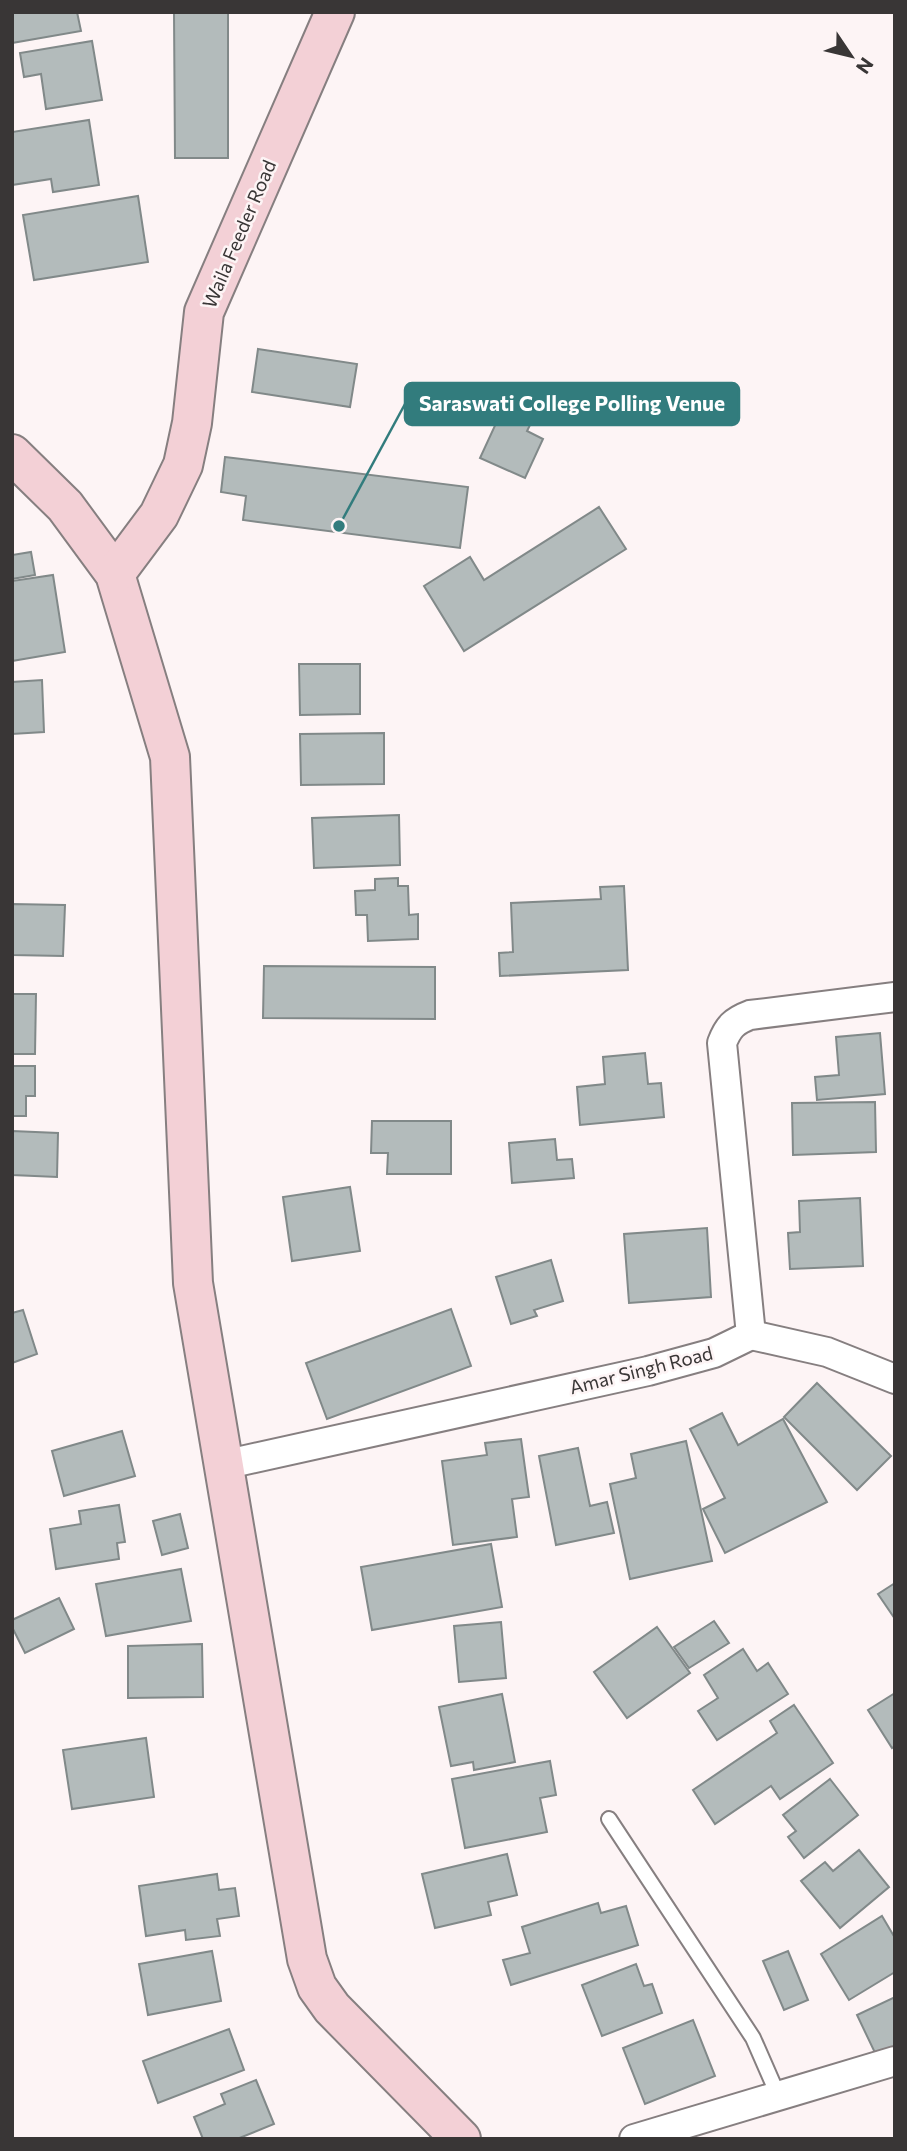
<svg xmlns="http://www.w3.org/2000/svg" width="907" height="2151" viewBox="0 0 907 2151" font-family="Commissioner,sans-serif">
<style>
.building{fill:#b3bbbb;stroke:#818989;stroke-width:2}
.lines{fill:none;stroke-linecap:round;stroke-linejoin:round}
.lane-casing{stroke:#867f80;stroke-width:18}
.street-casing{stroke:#867f80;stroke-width:32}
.secondary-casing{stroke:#867f80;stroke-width:42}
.lane{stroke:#fff;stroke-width:14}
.street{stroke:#fff;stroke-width:28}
.secondary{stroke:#f3d0d6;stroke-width:38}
.labels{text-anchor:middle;stroke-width:5;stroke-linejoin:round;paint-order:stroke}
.street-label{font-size:19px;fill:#393636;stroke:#fdf4f5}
.leader{fill:none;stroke:#327c7d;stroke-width:2.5}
.callout-dot{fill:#327c7d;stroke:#fdf4f5;stroke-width:2.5}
.callout{fill:#327c7d;stroke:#327c7d;stroke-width:2.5}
.callout-label{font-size:21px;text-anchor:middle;font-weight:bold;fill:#fff}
</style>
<rect width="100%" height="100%" fill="#fdf4f5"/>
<g class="building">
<path d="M12,12h65l4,19 -69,12z"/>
<path d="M174,12h54v146h-53z"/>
<path d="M92,41l10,59 -56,9 -5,-35 -17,3 -4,-24z"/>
<path d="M89,120l10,65 -46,7 -2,-13 -39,6v-53z"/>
<path d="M138,196l10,66 -114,18 -11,-65z"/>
<path d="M258,349l99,15 -7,43 -98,-15z"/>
<path d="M504,406l29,13 -6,12 16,8 -18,39 -45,-20z"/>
<path d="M225,457l243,30 -8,61 -217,-28 3,-24 -25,-4z"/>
<path d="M599,507l27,42 -162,102 -40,-65 46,-29 14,23z"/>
<path d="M31,552l4,23 -23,4v-24z"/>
<path d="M53,575l12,77 -53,9v-80z"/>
<path d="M299,664h61v50l-60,1z"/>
<path d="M42,680l2,52 -32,2v-52z"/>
<path d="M384,733v51l-83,1 -1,-51z"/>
<path d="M399,815l1,50 -86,3 -2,-50z"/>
<path d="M398,878v8h10l1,29 9,-1v25l-50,2 -1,-26h-11l-1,-24 20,-1v-11z"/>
<path d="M624,886l4,84 -128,6 -1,-23 14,-1 -2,-49 90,-4 -1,-12z"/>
<path d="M12,904l53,1 -2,51 -51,-1z"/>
<path d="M264,966l171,1v52l-172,-1z"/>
<path d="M12,994h24l-1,60h-23z"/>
<path d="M880,1033l5,61 -68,6 -2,-23 24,-2 -3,-38z"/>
<path d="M645,1053l3,31 13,-1 3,34 -84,8 -3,-38 28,-3 -2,-27z"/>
<path d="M12,1066h23v30h-9v20h-14z"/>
<path d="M875,1102l1,50 -83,3 -1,-52z"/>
<path d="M372,1121h79v53h-64l1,-21h-17z"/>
<path d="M12,1131l46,2 -1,44 -45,-2z"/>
<path d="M555,1139l2,21 15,-1 2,19 -62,5 -3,-40z"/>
<path d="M350,1187l10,64 -68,10 -9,-64z"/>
<path d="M860,1198l3,68 -73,3 -2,-36 12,-1 -1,-31z"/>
<path d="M707,1228l4,69 -82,6 -5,-69z"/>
<path d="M551,1260l12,41 -29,9 3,6 -26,8 -15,-47z"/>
<path d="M451,1309l20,57 -144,53 -21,-56z"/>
<path d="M23,1310l14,44 -25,9v-50z"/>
<path d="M817,1383l74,73 -34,34 -73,-73z"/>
<path d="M722,1413l16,32 45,-26 44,83 -102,51 -22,-44 22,-11 -35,-69z"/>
<path d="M122,1431l13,45 -71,20 -12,-45z"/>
<path d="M521,1439l8,58 -17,2 5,38 -64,8 -11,-84 45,-6 -2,-12z"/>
<path d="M686,1441l26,120 -82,18 -20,-95 26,-6 -5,-24z"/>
<path d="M578,1448l12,58 17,-4 7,31 -58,12 -17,-89z"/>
<path d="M119,1505l6,37 -8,1 2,16 -63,10 -6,-40 31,-5 -2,-13z"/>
<path d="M180,1514l8,34 -26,7 -9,-34z"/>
<path d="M491,1544l11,63 -130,23 -11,-63z"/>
<path d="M181,1569l10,52 -85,15 -10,-52z"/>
<path d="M895,1583v36l-17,-25z"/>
<path d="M59,1598l15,31 -49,24 -13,-26v-7z"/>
<path d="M714,1621l15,22 -40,25 -15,-21z"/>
<path d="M501,1622l5,56 -47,4 -5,-56z"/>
<path d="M657,1627l33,46 -63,45 -33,-46z"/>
<path d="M202,1644l1,53 -75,1v-52z"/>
<path d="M743,1649l14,22 11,-8 20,31 -71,46 -19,-29 20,-13 -14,-23z"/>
<path d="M895,1693v53l-3,2 -24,-38z"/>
<path d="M502,1694l13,68 -41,8 -1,-8 -22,4 -12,-59z"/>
<path d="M794,1705l39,58 -53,36 -9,-13 -56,38 -22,-34 84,-57 -7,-12z"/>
<path d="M146,1738l8,59 -82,12 -9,-59z"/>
<path d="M550,1761l6,34 -16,3 7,34 -82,16 -13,-69z"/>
<path d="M830,1779l28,36 -54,43 -16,-21 8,-6 -13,-16z"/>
<path d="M859,1850l30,37 -49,41 -39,-47 24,-19 8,9z"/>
<path d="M507,1854l10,41 -29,7 3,13 -56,13 -13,-54z"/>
<path d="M217,1874l2,16 16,-2 4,28 -22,3 3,17 -34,4 -1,-10 -39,6 -7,-50z"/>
<path d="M598,1903l3,10 25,-7 12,39 -127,40 -8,-25 27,-7 -8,-26z"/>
<path d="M882,1916l13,22v34l-46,28 -28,-46z"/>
<path d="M212,1951l9,50 -73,14 -9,-51z"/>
<path d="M788,1951l20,49 -24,10 -21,-49z"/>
<path d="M636,1964l8,22 8,-2 10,29 -60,23 -20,-51z"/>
<path d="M895,1997v52l-18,8 -20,-42z"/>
<path d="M693,2020l22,56 -70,28 -22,-56z"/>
<path d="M229,2029l15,41 -86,33 -15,-42z"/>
<path d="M256,2080l18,44 -37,15h-34l-9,-22 31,-13 -4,-10z"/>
</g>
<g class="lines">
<g class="lane-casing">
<path id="lane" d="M609,1819l144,219 25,57"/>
</g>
<g class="street-casing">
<g id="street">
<path d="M751,1335l76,17 68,27"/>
<path d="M223,1465l425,-94 66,-18 37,-18 -29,-292c6,-16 12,-22 28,-28l145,-18"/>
<path d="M634,2139l261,-78"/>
</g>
</g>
<g class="secondary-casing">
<g id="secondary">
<path d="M12,454l53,52 50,68 55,183 23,526 114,676 10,28 15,21 129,131"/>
<path d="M115,574l44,-59 24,-50 9,-42 12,-111 131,-300"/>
</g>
</g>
<use href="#lane" class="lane"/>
<use href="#street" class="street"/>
<use href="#secondary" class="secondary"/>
</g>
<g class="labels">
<g class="street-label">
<text transform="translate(239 234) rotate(-67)" y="7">Waila Feeder Road</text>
<text transform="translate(641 1370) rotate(-14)" y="7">Amar Singh Road</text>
</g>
</g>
<path class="leader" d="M339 526L405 404"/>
<circle class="callout-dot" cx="339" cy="526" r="7"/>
<rect class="callout" x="405" y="383" width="334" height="42" rx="7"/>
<g class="callout-label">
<text x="572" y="411">Saraswati College Polling Venue</text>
</g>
<rect width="907" height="2151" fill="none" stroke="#393636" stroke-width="28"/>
<g transform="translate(851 56) rotate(125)" stroke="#fdf4f5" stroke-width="5" paint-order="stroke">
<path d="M0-5L12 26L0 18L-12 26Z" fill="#393636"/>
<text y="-10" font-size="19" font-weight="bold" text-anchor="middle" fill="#393636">N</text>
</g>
</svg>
